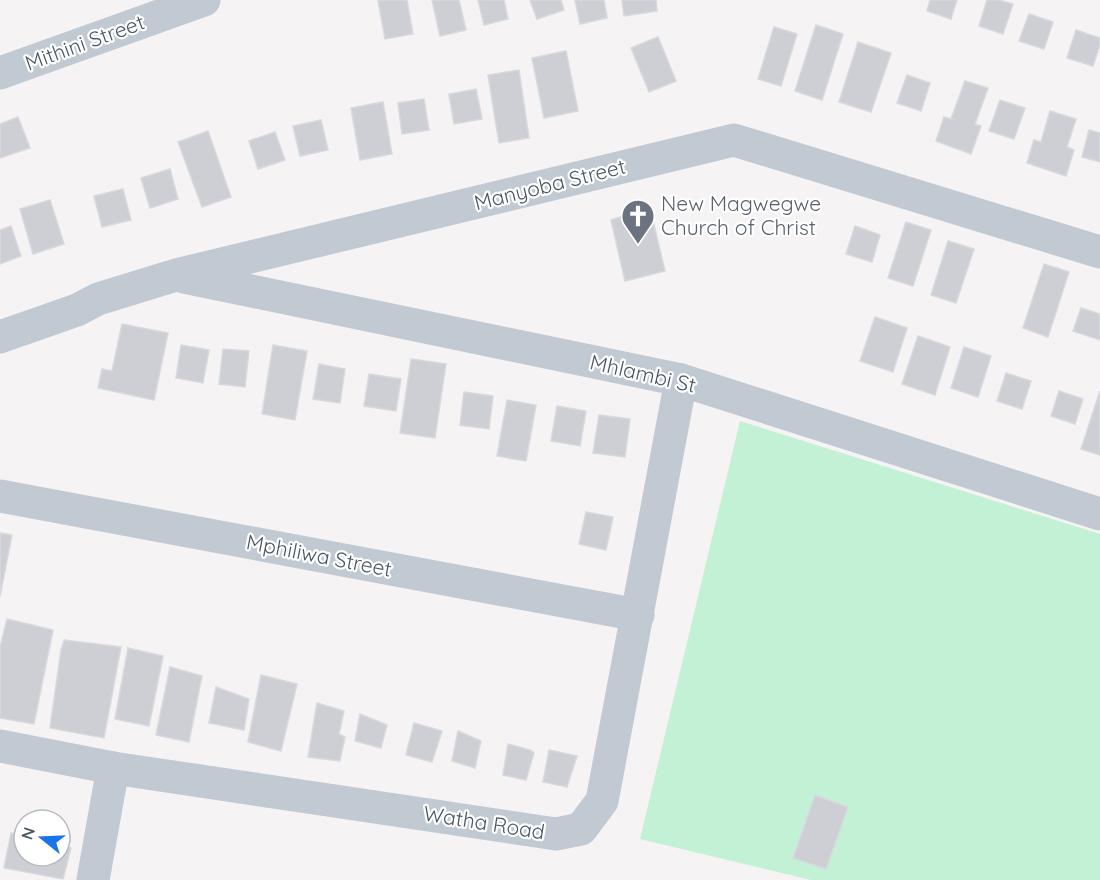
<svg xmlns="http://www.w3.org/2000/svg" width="1100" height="880" viewBox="0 0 1100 880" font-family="Quicksand,sans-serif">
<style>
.green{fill:#c3f1d5}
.building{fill:#cdcfd5;stroke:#d7d9de;stroke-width:1.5}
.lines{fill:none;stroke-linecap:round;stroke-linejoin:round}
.minor{stroke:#c1cad2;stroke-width:33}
.labels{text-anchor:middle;stroke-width:4.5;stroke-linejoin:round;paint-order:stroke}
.street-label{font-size:21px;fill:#4a5661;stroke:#fff}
.worship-label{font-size:21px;fill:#5b616d;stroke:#fff;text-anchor:start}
</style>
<rect width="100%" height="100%" fill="#f5f3f3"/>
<path class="green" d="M740,421l360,113v346h-289l-171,-41z"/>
<g class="building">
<path d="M378,0h29l6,34 -28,5z"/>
<path d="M432,0h27l7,30 -26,6z"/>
<path d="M478,0h26l4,19 -24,6z"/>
<path d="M530,0h31l3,10 -27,9z"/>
<path d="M575,0h29l3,18 -27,6z"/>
<path d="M622,0h34l1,11 -33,5z"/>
<path d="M930,0h27l-6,19 -24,-8z"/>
<path d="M987,0h12l14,4 -10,30 -24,-8z"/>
<path d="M1029,14l24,8 -9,27 -25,-8z"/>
<path d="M816,25l27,9 -21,66 -27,-9z"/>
<path d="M774,27l23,7 -16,52 -23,-7z"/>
<path d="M1076,30l24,8v7l-7,21 -26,-8z"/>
<path d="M658,37l18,44 -27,11 -18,-44z"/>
<path d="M858,42l33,11 -20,59 -32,-10z"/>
<path d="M566,51l12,60 -34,7 -12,-60z"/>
<path d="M519,70l10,68 -30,5 -11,-68z"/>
<path d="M907,75l23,8 -9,28 -24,-8z"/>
<path d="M965,81l23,7 -13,36 6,2 -10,28 -35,-13 8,-24 7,2z"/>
<path d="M476,89l6,30 -28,5 -5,-30z"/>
<path d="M424,99l5,31 -27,4 -4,-31z"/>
<path d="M1000,100l25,8 -11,31 -25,-8z"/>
<path d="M383,102l9,52 -32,6 -9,-52z"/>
<path d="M1050,111l26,8 -9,28 7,3 -8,26 -39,-13 7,-23 7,2z"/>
<path d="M18,117l12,31 -30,10v-34z"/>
<path d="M321,120l7,30 -28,6 -7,-30z"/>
<path d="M1089,130l11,3v29l-18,-5z"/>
<path d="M208,131l23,66 -29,10 -24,-65z"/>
<path d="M275,132l10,28 -27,9 -9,-28z"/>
<path d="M170,169l8,30 -28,9 -9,-30z"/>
<path d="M123,189l8,31 -29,7 -8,-31z"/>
<path d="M50,200l14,44 -31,10 -13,-45z"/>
<path d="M650,208l15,63 -40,10 -14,-61z"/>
<path d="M906,222l25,8 -18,56 -25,-8z"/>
<path d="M11,226l10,30 -21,8v-34z"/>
<path d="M855,226l25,9 -8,27 -26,-8z"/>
<path d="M948,241l26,8 -18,54 -25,-8z"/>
<path d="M1044,264l25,8 -21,65 -25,-9z"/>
<path d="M1081,308l19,6v26l-27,-9z"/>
<path d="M875,317l32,11 -14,44 -33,-11z"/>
<path d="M122,324l46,9 -14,67 -56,-12 4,-19 10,2z"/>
<path d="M918,336l32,11 -15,48 -33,-11z"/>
<path d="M181,345l28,5 -6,33 -27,-5z"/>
<path d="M273,345l34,6 -12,69 -33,-6z"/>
<path d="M964,347l27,9 -13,41 -27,-9z"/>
<path d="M223,349l26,2 -4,36 -26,-3z"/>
<path d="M411,359l35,5 -11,74 -35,-5z"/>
<path d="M319,364l26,5 -5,34 -27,-4z"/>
<path d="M1006,373l25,8 -9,28 -25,-8z"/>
<path d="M369,374l32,5 -5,32 -32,-5z"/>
<path d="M1059,391l24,8 -8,25 -24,-8z"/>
<path d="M1100,391v64l-19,-6z"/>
<path d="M464,392l29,4 -4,33 -29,-4z"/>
<path d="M507,400l29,5 -10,56 -29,-5z"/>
<path d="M557,406l29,5 -6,35 -29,-5z"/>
<path d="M599,415l31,4 -5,38 -32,-4z"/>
<path d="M586,512l27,5 -7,33 -27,-6z"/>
<path d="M0,533l12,2 -12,61z"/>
<path d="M7,619l46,11 -19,94 -34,-6v-71z"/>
<path d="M64,640l57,7 -17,91 -54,-10 11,-78z"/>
<path d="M128,648l35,8 -14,70 -34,-7z"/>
<path d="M170,667l32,9 -13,66 -33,-7z"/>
<path d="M261,675l36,9 -16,67 -33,-9z"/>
<path d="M216,687l33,12 -5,31 -35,-7z"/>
<path d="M317,703l27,8 -5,23 6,3 -5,24 -32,-4z"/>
<path d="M360,714l27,11 -6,23 -26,-7z"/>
<path d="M414,723l28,8 -10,31 -26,-7z"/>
<path d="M458,731l23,10 -6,27 -23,-7z"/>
<path d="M508,744l22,6 4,3 -8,27 -23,-5z"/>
<path d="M549,750l28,6 -10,31 -24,-5z"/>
<path d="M815,795l33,12 -22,62 -33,-11z"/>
<path d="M11,833l13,3v20h36v-10l11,2 -8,31 -59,-11z"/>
</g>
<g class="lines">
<g class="minor">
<path d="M0,73l204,-73"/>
<path d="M184,277l497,103 419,134"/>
<path d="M0,337l77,-27 21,-11 78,-24 558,-135 366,112"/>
<path d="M0,496l638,119"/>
<path d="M0,746l113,22 443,66 25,-5 21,-28 79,-421"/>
<path d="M93,880l20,-112"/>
</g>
</g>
<defs>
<g id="church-pin" transform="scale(1.725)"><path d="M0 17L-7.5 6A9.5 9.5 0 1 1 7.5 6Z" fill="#6b7280" stroke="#fff"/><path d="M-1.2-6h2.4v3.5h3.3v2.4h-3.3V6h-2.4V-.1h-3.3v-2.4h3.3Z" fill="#fff"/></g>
</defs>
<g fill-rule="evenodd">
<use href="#church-pin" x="638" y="216"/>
</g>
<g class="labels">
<g class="street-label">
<text transform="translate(85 43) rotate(-20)" y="7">Mithini Street</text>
<text transform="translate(550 185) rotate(-14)" y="7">Manyoba Street</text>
<text transform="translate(643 374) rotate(13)" y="7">Mhlambi St</text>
<text transform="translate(319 556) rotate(11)" y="7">Mphiliwa Street</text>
<text transform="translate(484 823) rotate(9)" y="7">Watha Road</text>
</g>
<g class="worship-label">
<text x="661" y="211">New Magwegwe<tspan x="661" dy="24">Church of Christ</tspan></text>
</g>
</g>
<g transform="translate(42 838) rotate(288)"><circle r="28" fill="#ffffff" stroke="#b7bbc0" stroke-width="1.5"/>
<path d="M0-4.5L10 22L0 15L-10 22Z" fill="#1a73e8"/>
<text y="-9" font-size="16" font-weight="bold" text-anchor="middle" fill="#4a5661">N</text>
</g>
</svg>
